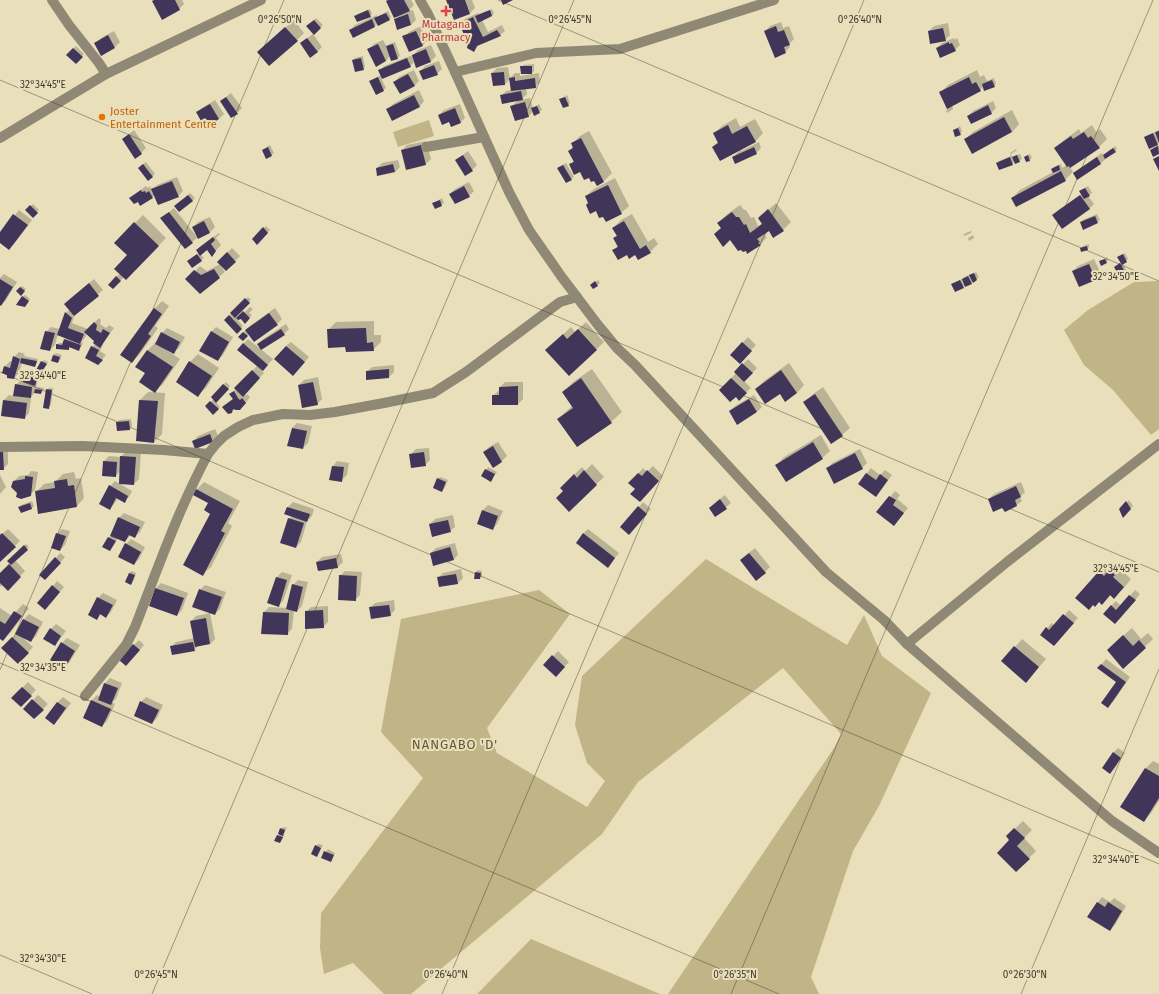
<svg xmlns="http://www.w3.org/2000/svg" width="1159" height="994" viewBox="0 0 1159 994" font-family="'Fira Sans',sans-serif">
<style>
.green{fill:#c1b587}
.shadow{fill:#0003}
.building{fill:#42355a}
.lines{fill:none;stroke-linecap:round;stroke-linejoin:round}
.minor{stroke:#8e8875;stroke-width:10}
.ticks{fill:none;stroke:#3f3b2d;stroke-width:1;stroke-opacity:0.45}
.health-dot{fill:#e0444e;stroke:#e9dfbb;stroke-width:1.5}
.food-dot{fill:#e8710a;stroke:#e9dfbb;stroke-width:1.5}
.labels{text-anchor:middle;stroke-width:4;stroke-linejoin:round;paint-order:stroke}
.health-label{font-size:11px;fill:#be3a42;stroke:#e9dfbb}
.food-label{font-size:11px;fill:#c56008;stroke:#e9dfbb;text-anchor:start}
.quarter-label{font-size:13px;letter-spacing:1px;fill:#615838;stroke:#e9dfbb}
.ticks-label{font-size:10px;text-anchor:middle;fill:#3f3b2d;stroke:#e9dfbb;stroke-width:4;stroke-linejoin:round;paint-order:stroke}
</style>
<rect width="100%" height="100%" fill="#e9dfbb"/>
<g class="green">
<path d="M429,120l5,16 -36,11 -5,-15z"/>
<path d="M1159,281v148l-8,6 -38,-45 -29,-25 -20,-35 24,-20 46,-28z"/>
<path d="M706,559l141,86 17,-30 18,41 49,37 -52,113 -26,45 -42,126 8,17h-151l166,-246 7,-14 -58,-66 -145,114 -36,52 -191,160h-27l-31,-31 -29,11 -4,-26 1,-35 102,-135 -42,-46 20,-113 138,-29 31,24 -83,114 10,25 90,54 18,-26 -18,-18 -12,-38 7,-49z"/>
<path d="M531,939l129,55h-183z"/>
</g>
<g class="shadow">
<path d="M155,0h27l2,4 -5,5z"/>
<path d="M389,0h22l3,5 -7,7 6,-2 3,10 -5,5 -16,-5 4,-5z"/>
<path d="M447,0h25l3,8 -5,5 -16,6z"/>
<path d="M370,9l2,5 -2,2h-14l2,-2z"/>
<path d="M492,9l2,4 -2,3 -10,4 6,12 14,-7 3,6 -5,4 -20,8 -6,8 -14,-27 5,-5 13,-6 1,1z"/>
<path d="M388,11l3,6 -2,3 -11,3 -3,3 -22,11 -3,-7 5,-5 22,-10v2z"/>
<path d="M316,18l7,7 -10,9 9,13 -5,5 -16,-9 13,-10 -6,-7z"/>
<path d="M294,20l10,13 -7,7 -31,5z"/>
<path d="M781,22l2,6 6,-2 5,13 -5,5 1,3 -5,5 -20,-21 5,-5z"/>
<path d="M948,23l2,12 -5,5 -14,3 -2,-12 5,-5z"/>
<path d="M421,26l6,15 -5,5 -18,-9 5,-5z"/>
<path d="M114,31l6,11 -5,5 -14,7 -5,-11 5,-5z"/>
<path d="M954,38v2l3,-2 3,7 -5,5 -18,-2 5,-5z"/>
<path d="M383,40l4,7 2,-3 6,-2 5,14 -3,2 -7,-2 -4,5 -17,-12 5,-5z"/>
<path d="M431,45l5,11 -5,5h-16l-5,5 -29,12 5,10 -3,2 -13,-9 11,-6 -1,-4 4,-5 29,-11 5,-5z"/>
<path d="M76,46l8,8 -8,9 -8,-8z"/>
<path d="M363,56l2,11 -2,2 -10,-9 2,-2z"/>
<path d="M439,61l3,8 -5,5 -16,-3 4,-5z"/>
<path d="M534,64v7l-2,2h-12v3l19,-3 1,9 -5,5 -9,1 1,6 -6,6 9,-2 3,10 6,-4 3,6 -3,2 -6,-1 -4,5 -18,-9 7,-7 -17,-4 5,-5 5,-1 -1,-12 5,-5h7l-1,-6 3,-2z"/>
<path d="M508,67l2,12 -5,5 -13,-11 5,-5z"/>
<path d="M414,70l5,11 -5,5 -19,-4 4,-5z"/>
<path d="M977,70l3,7 4,-2 3,6 7,-3 2,6 -2,2h-10l-4,4 -28,15 1,4 -6,4 -1,-2 2,-2 -8,-16 8,-8z"/>
<path d="M419,90l5,11 -4,5 -27,14 -5,-11 5,-5z"/>
<path d="M231,93l11,15 -5,5 -16,-12z"/>
<path d="M567,95l3,8 -2,2 -8,-5z"/>
<path d="M215,100l9,14 -5,5 -22,-6 5,-5z"/>
<path d="M993,101l3,7 -5,5 -23,3 5,-5z"/>
<path d="M460,104l5,14 -5,5 -21,-8 5,-5z"/>
<path d="M1012,110l7,14 -7,8 -47,7 8,-7z"/>
<path d="M736,118l4,9 15,-8 8,14 -7,8 -16,8 1,2 18,-9 2,6 -5,5 -23,4 7,-7 -27,-3 6,-6 -5,-7 8,-8z"/>
<path d="M1092,125l4,7 4,-3 7,10 -8,8 -29,20 3,5 -8,8 -53,18 8,-8 33,-18 -1,-3 2,-2 7,-3 1,4 5,-3 -12,-17 8,-7 16,-12 2,4z"/>
<path d="M960,126l2,6 -2,2 -6,-4z"/>
<path d="M134,130l12,18 -5,5 -18,-14z"/>
<path d="M1158,130h1v13l-5,4 5,-2v8l-6,3 -2,-6 5,-5 -11,-8 10,-5v1z"/>
<path d="M589,131l23,42 -8,8 -7,4 -3,-6 -24,-14 4,-5 -5,-9 5,-5 -2,-2 8,-8z"/>
<path d="M426,141l5,18 -5,5 -24,-14 5,-5z"/>
<path d="M270,145l4,8 -7,5 -4,-8z"/>
<path d="M1115,146l2,3 -2,2 -14,12 -23,16 -4,-5 5,-5 23,-16 2,3z"/>
<path d="M1016,149l1,1 -6,4 2,4 3,-3 4,-1 2,5 -3,2h-4l-3,3 -15,-1 2,-2 12,-5 -1,-3z"/>
<path d="M468,151l9,14 -5,5 -16,-10z"/>
<path d="M1030,154l2,4 -3,2 -4,-3z"/>
<path d="M398,160l2,7 -5,5 -18,-4 5,-5z"/>
<path d="M146,162l9,12 -7,6 -7,-14z"/>
<path d="M566,163l8,14 -8,5 -5,-16z"/>
<path d="M177,177l6,14 -5,5 -23,-1 -14,10 -3,-5 -7,-2 5,-5 10,-7 2,2 2,-2 1,3 3,-2h1l2,-2z"/>
<path d="M615,178l14,28 -8,7 -18,2 -14,-12 -3,-7 8,-7z"/>
<path d="M469,182l5,9 -5,5 -19,-2 5,-5z"/>
<path d="M1088,186l4,7 -4,3 6,8 -5,5 -36,6 5,-5 24,-16 1,-5z"/>
<path d="M190,193l5,5 -3,3 -14,3z"/>
<path d="M442,198l2,5 -9,5 -1,-5z"/>
<path d="M776,203l15,19 -8,8 -9,6 -5,-7 -4,3 2,2 -2,2 2,1 -7,8 -13,5 -17,-11 -15,-5 7,-7 -3,-4 7,-8 14,-10 4,5h2l5,8 3,-1 4,9 5,-3 4,-12z"/>
<path d="M33,204l6,6 -6,6 -6,-6z"/>
<path d="M174,208l23,29 -4,-10 5,-5 12,-5 5,10 -5,5 -12,6v-1l-6,5 -30,-24z"/>
<path d="M19,210l13,10 -18,24 -5,5 -9,-7v-8z"/>
<path d="M632,214l16,28 6,-4 4,6 -8,8 -23,2 -13,-4 4,-5 -4,-7 3,-3 -4,-7 8,-8z"/>
<path d="M1097,214l3,6 -3,2 -16,1 2,-3z"/>
<path d="M143,215l23,23 -40,41 -2,-2 -11,11 -3,-3 10,-12 9,-18 -13,-13z"/>
<path d="M266,226l4,4 -13,13 -4,-4z"/>
<path d="M971,231l1,1 -3,2 -5,2 -1,-1 3,-2z"/>
<path d="M219,233l1,1 -4,4 5,7 -9,10 -5,-6 -7,5 4,4 -3,2 -10,-1 8,-6 -2,-3 5,-5z"/>
<path d="M973,235l1,3 -5,3 -1,-3z"/>
<path d="M1089,244v3l-2,2 -6,-1 2,-2z"/>
<path d="M232,248l8,8 -14,14 -5,-6 -1,1 5,7 -25,20 -13,-13 13,-13 7,5 13,-7 -2,-2z"/>
<path d="M1125,253l3,6 -5,4 3,7 -2,2 -9,-5 6,-5v-7z"/>
<path d="M1107,257l1,3 -2,3 -6,-2z"/>
<path d="M1094,259l7,15 -5,5 -16,7 -7,-15 5,-5z"/>
<path d="M976,272l3,5 -8,6 -6,2 -2,2 -11,-2 13,-8 6,-3v1z"/>
<path d="M4,274l13,8 -11,18 -5,5 -1,-1v-26z"/>
<path d="M94,279l9,11 -28,24 -3,9 16,6 11,-11 2,2 -1,4 6,4 3,-3 5,3 -12,16 1,1 -3,6 6,4 -8,9 -6,-17 3,-3v-4l-8,-7 -2,5 -4,4 2,1 -2,4 -2,2 -8,-2 -3,2 -11,-4 2,-2h4l3,-5 -8,-4 -3,11 -5,5 -4,-18 5,-5 9,2 6,-16 4,-4v-10z"/>
<path d="M598,280l2,3 -7,5 1,-5z"/>
<path d="M22,286l4,3 -5,5 -4,-3z"/>
<path d="M25,295l5,4 -3,5 -5,-7z"/>
<path d="M248,297l3,3 -16,17 2,2 13,-12 3,2 -4,4 3,2 -7,7 -4,-4 -4,1 6,7 -6,6 -12,-12z"/>
<path d="M162,301l7,5 -14,20 3,2 -18,26 -8,8 22,-53z"/>
<path d="M275,308l7,11 -5,5 -28,10 -6,6v-7l8,-8z"/>
<path d="M374,321v14h7v7l-8,8 -27,-4 -18,-16 8,-8z"/>
<path d="M586,322l18,20 -8,8 -42,-7 17,-16 4,5z"/>
<path d="M286,324l3,5 -5,5 -26,10 5,-5z"/>
<path d="M216,327l17,10 -10,18 -5,5 -7,-28z"/>
<path d="M167,328l18,9 -6,11 -5,4 -9,-4v1l15,10 -17,25 -8,7 -9,-18 2,-23 7,-7h1l6,-10z"/>
<path d="M748,337l8,8 -16,17 -9,-7z"/>
<path d="M248,339l25,20 -11,12 2,2 -20,21 1,2 2,-2 3,3 -5,7 -10,5 -4,3 -8,-5 11,-9 -3,-4 26,-28 -14,-22z"/>
<path d="M291,342l18,15 -11,13 -12,-24z"/>
<path d="M19,352l6,2 -1,2 14,3 -1,4 -2,3 -13,-3 -3,10 -5,5 -9,-12 5,-5 3,1 1,-5z"/>
<path d="M56,353l6,2 -2,5 -2,2 -5,-7z"/>
<path d="M198,354l21,14 -13,20 -8,7 -8,-33z"/>
<path d="M748,359l9,9 -13,13 7,7 -12,11 -3,-4 -16,-5 16,-17 -1,-1z"/>
<path d="M44,360l4,2 -4,7 3,2 -6,8 -3,-2 -2,12 2,-2 6,1 -1,3 -2,2 -6,-1 -5,6h1l-2,15 -5,5 -22,-3 2,-15 5,-5 5,1 2,-11 5,-5h4l1,-4 2,-2 8,2 6,-14z"/>
<path d="M789,363l15,22 -7,8h-17l-24,-4 8,-8z"/>
<path d="M394,365v7l-5,5 -22,2v-7l5,-5z"/>
<path d="M592,369l30,43 -11,10 -33,24 -20,-27 14,-13 -9,-14 10,-10z"/>
<path d="M318,377l4,22 -5,5 -18,-19 5,-5z"/>
<path d="M226,382l4,4 -14,16 4,5 -7,6 -7,-7 8,-7 -2,-2z"/>
<path d="M505,382h18v17l-5,5 -25,-8 5,-5h2v-4z"/>
<path d="M823,387l27,41 -8,7 -37,-33 7,-7z"/>
<path d="M49,388h4l-2,17 -3,2 -1,-17z"/>
<path d="M148,392l17,1 -3,41 -8,8 -17,-2 3,-40z"/>
<path d="M754,395l8,12 -5,5 -27,-1 5,-5z"/>
<path d="M131,419l1,7 -2,3 -13,-6 2,-3z"/>
<path d="M297,423l15,3 -4,17 -5,5 -11,-20z"/>
<path d="M215,429l3,7 -5,5h-20l5,-5z"/>
<path d="M821,435l9,16 -8,7 -45,7 7,-8z"/>
<path d="M498,442l9,14 -5,5 -9,6 -9,-15 5,-5z"/>
<path d="M0,447h8v17l-5,5h-3z"/>
<path d="M429,448l1,12 -5,5 -14,-11 5,-5z"/>
<path d="M860,449l7,14 -5,5h-34l4,-5z"/>
<path d="M126,451l15,1 -2,27 -5,5 -14,-13 -4,5 -12,-15 5,-5 12,1z"/>
<path d="M337,461l12,2 -2,12 -5,5 -9,-14z"/>
<path d="M592,464l12,13 -35,33 -4,-19 -4,-3 21,-21 3,4z"/>
<path d="M653,466l10,10 -18,20 -15,-13 13,-15 4,4z"/>
<path d="M488,467l9,5 -6,8 -9,-4z"/>
<path d="M871,468l9,7 5,-5 7,5 -16,21 -17,-13z"/>
<path d="M31,471l7,1 -3,18 -5,5 -12,-2 -4,-12 5,-5 9,-1z"/>
<path d="M74,472l2,7 5,-1 3,20 -7,8 -41,-14 8,-8 11,-2 8,-8z"/>
<path d="M0,475l6,12 -6,7z"/>
<path d="M440,477l8,3 -4,9 -2,2 -4,-12z"/>
<path d="M115,481l17,10 -3,6 -5,5 -6,-4 -4,6 -5,5 1,-23z"/>
<path d="M204,482l36,19 -12,22 4,3 -21,41 -8,7 9,-61 -3,-10 -13,-13z"/>
<path d="M1021,482l4,10 -5,5 2,4 -5,4 -12,6 -2,-5 -14,-7 5,-5z"/>
<path d="M895,491l5,4 -3,4 11,9 -14,17 -16,-13z"/>
<path d="M725,495l6,8 -15,13 -1,-13z"/>
<path d="M1129,500l4,6 -11,11 -2,-8z"/>
<path d="M32,501l2,5 -2,2 -13,-1 2,-2z"/>
<path d="M293,502l21,7 -2,7 -5,5 -6,21 -5,5 -7,-28 3,-3 -6,-2 2,-7z"/>
<path d="M643,502l8,7 -17,19 5,-21z"/>
<path d="M488,505l15,6 -6,13 -4,5 -15,-6 5,-13z"/>
<path d="M124,513l21,9 -5,10 -5,5 -4,-2 -6,6 -7,-3 -8,12 -6,-4 7,-11 8,-17z"/>
<path d="M453,515l2,12 -5,4 -20,-7 5,-5z"/>
<path d="M8,529l12,12 -20,19v-24z"/>
<path d="M62,529l8,2 -5,14 -5,5 -3,-16z"/>
<path d="M588,529l31,24 -11,13 -25,-32z"/>
<path d="M131,539l14,8 -6,12 -5,5 -8,-20z"/>
<path d="M455,543l3,12 -5,5 -22,-7 5,-5z"/>
<path d="M26,544l3,3 -14,13 10,11 -17,18 -5,-5 -3,3v-13l11,-11 -2,-2z"/>
<path d="M755,548l15,19 -5,5 -19,-17z"/>
<path d="M60,553l5,4 -15,17 6,-16z"/>
<path d="M341,554l2,8 -5,5 -21,-5 5,-5z"/>
<path d="M1117,563l5,4 -2,2 11,10 -9,11 -11,5 -9,9 -2,-32 7,-8 5,4z"/>
<path d="M461,569l2,9 -5,5 -18,3 -2,-8 5,-5z"/>
<path d="M478,570l4,1v5l-2,2 -4,-6z"/>
<path d="M132,571l4,2 -3,9 -2,2 -2,-11z"/>
<path d="M345,571l17,1 -2,23 -5,5 -15,-24z"/>
<path d="M282,572l10,3 -9,26 -5,5 -9,-4 8,-25z"/>
<path d="M298,580l10,2 -6,24 -5,5 -3,-1 -2,19 -5,5 -23,-22 5,-5 18,1 6,-23z"/>
<path d="M57,581l7,6 -14,17 3,-18z"/>
<path d="M161,583l27,10 -6,17 -5,5 -21,-27z"/>
<path d="M205,585l21,7 -6,17 -5,5 -15,-24z"/>
<path d="M1135,590l5,4 -20,24 -9,-12 5,-5 5,5z"/>
<path d="M103,593l14,7 -6,12 -5,5 -5,-3 -4,5 1,-21z"/>
<path d="M394,600l1,10 -5,5 -20,-7 5,-5z"/>
<path d="M23,604l6,4 -18,24 -8,8 -3,-2v-30l12,8z"/>
<path d="M328,606v16l-5,5 -17,-15 5,-5z"/>
<path d="M1069,610l9,8 -20,22 -11,-12 5,-5 3,3z"/>
<path d="M210,613l5,26 -5,5 -12,2 -4,4 -23,-3 5,-5 18,-4 -3,-17 5,-5z"/>
<path d="M29,614l14,8 -7,14 -5,5 -9,-4 11,10 -15,16 -15,-15 15,-16 6,-13z"/>
<path d="M56,624l10,7 -7,9 -4,5 -4,-16z"/>
<path d="M1132,628l9,11 7,-6 5,6 -30,28 -7,-25z"/>
<path d="M67,638l13,7 -11,18 -5,5 -13,-8 11,-17z"/>
<path d="M1022,639l24,20 -20,23 -11,-35z"/>
<path d="M139,640l5,5 -13,15 3,-15z"/>
<path d="M558,651l11,11 -13,14 -11,-11z"/>
<path d="M1106,659l24,18 -17,25 -5,4 9,-24 -18,-14z"/>
<path d="M110,678l12,5 -6,16 -4,3 3,2 -8,17 -5,5 -18,-8 8,-18 5,-5 3,2 5,-14z"/>
<path d="M28,682l8,8 -15,15 -8,-8z"/>
<path d="M38,695l10,9 -14,14 -10,-9z"/>
<path d="M63,697l8,6 -12,16 -5,5 -7,-6 11,-16z"/>
<path d="M146,697l17,8 -6,13 -5,5 -11,-21z"/>
<path d="M1118,748l7,5 -10,15 -5,5 3,-20z"/>
<path d="M1153,761l6,3v37l-8,12 -7,8 -22,-14 24,-39z"/>
<path d="M1023,821l9,9 -8,8 12,13 -20,20 -5,-31 -4,-4z"/>
<path d="M283,827l4,1 -4,7h1l-2,5 -2,2 -2,-6z"/>
<path d="M318,844l5,1 -4,8 -2,3 -1,-10z"/>
<path d="M328,849l7,4 -4,8 -8,-4z"/>
<path d="M1102,897l8,5 4,-4 12,8 -11,19 -5,5 -21,-13 9,-15z"/>
</g>
<g class="building">
<path d="M154,0h21l5,10 -18,10 -10,-19z"/>
<path d="M388,0h16l6,11 -16,7 -8,-17z"/>
<path d="M446,0h19l5,14 -16,6z"/>
<path d="M501,0h12l-10,5z"/>
<path d="M368,10l3,7 -14,5 -3,-6z"/>
<path d="M490,10l2,6 -14,7 -3,-7z"/>
<path d="M386,13l4,7 -12,6 -4,-8z"/>
<path d="M408,14l3,11 -14,5 -3,-11z"/>
<path d="M473,17l10,20 14,-7 4,6 -24,10 -3,6 -7,-4 1,-5 -9,-19z"/>
<path d="M372,19l3,8 -22,11 -4,-8z"/>
<path d="M314,20l7,8 -7,7 -8,-9z"/>
<path d="M776,26l2,6 6,-2 6,15 -6,2 2,6 -11,5 -11,-27z"/>
<path d="M285,27l13,14 -29,25 -12,-14z"/>
<path d="M943,28l3,13 -16,3 -2,-13z"/>
<path d="M416,31l7,15 -14,6 -7,-16z"/>
<path d="M108,35l7,13 -14,8 -7,-13z"/>
<path d="M307,38l11,14 -8,6 -10,-15z"/>
<path d="M949,42v2l3,-1 4,8 -16,7 -4,-10z"/>
<path d="M378,44l8,17 -10,6 -9,-18z"/>
<path d="M393,44l5,15 -7,2 -5,-15z"/>
<path d="M73,48l10,9 -7,7 -10,-9z"/>
<path d="M426,49l5,13 -15,6 -4,-13z"/>
<path d="M361,58l3,12 -9,2 -3,-12z"/>
<path d="M407,58l4,9 -29,12 -4,-9z"/>
<path d="M434,65l4,10 -15,5 -4,-9z"/>
<path d="M520,66h12v8h-11z"/>
<path d="M504,72l1,13 -12,1 -2,-13z"/>
<path d="M408,74l7,12 -15,8 -7,-12z"/>
<path d="M378,77l6,14 -8,4 -7,-14z"/>
<path d="M515,77v4l20,-3 1,10 -25,3 -2,-13z"/>
<path d="M969,77l3,7 4,-2 5,9 -34,18 -8,-17z"/>
<path d="M992,80l3,7 -11,4 -2,-7z"/>
<path d="M521,91l2,9 -21,4 -2,-9z"/>
<path d="M414,95l6,12 -28,14 -6,-12z"/>
<path d="M226,97l12,17 -7,4 -11,-17z"/>
<path d="M565,97l4,9 -6,2 -4,-9z"/>
<path d="M525,102l4,15 -14,4 -5,-15z"/>
<path d="M210,104l9,15 -14,9 -9,-16z"/>
<path d="M988,105l4,9 -21,10 -4,-8z"/>
<path d="M537,106l3,7 -6,3 -3,-8z"/>
<path d="M455,108l6,15 -10,4 -2,-5 -7,3 -4,-10z"/>
<path d="M1004,117l8,15 -40,22 -8,-15z"/>
<path d="M728,125l4,9 15,-8 9,16 -36,19 -8,-14 6,-4 -5,-10z"/>
<path d="M958,128l3,7 -6,2 -2,-7z"/>
<path d="M1159,131v12l-4,-11z"/>
<path d="M1084,132l4,6 3,-2 9,12 -30,20 -1,-2 -2,1 -13,-19 17,-12 2,3z"/>
<path d="M1153,133l5,12 -9,4 -5,-12z"/>
<path d="M129,134l13,20 -7,5 -13,-20z"/>
<path d="M581,138l23,44 -7,4 -3,-5 -3,1 -2,-4 -5,2 -4,-8 -6,3 -5,-11 5,-2 -6,-11 5,-3 -2,-5z"/>
<path d="M421,145l5,20 -20,5 -5,-20z"/>
<path d="M1158,146l1,8 -6,3 -3,-7z"/>
<path d="M268,147l4,9 -6,3 -4,-9z"/>
<path d="M754,147l3,7 -22,10 -3,-7z"/>
<path d="M1113,148l3,4 -11,7 -2,-4z"/>
<path d="M463,155l10,16 -8,5 -10,-16z"/>
<path d="M1017,155l3,7 -5,2 -3,-7z"/>
<path d="M1028,155l2,6 -4,1 -2,-5z"/>
<path d="M1159,156v15l-6,-12z"/>
<path d="M1010,157l3,8 -14,5 -3,-7z"/>
<path d="M1097,157l4,7 -24,16 -4,-7z"/>
<path d="M143,164l10,13 -5,4 -10,-13z"/>
<path d="M393,164l2,8 -18,4 -1,-8z"/>
<path d="M563,165l9,15 -6,3 -9,-15z"/>
<path d="M1059,165l1,5 -7,3 -2,-4z"/>
<path d="M1061,171l5,10 -50,26 -5,-9z"/>
<path d="M172,181l7,16 -21,8 -7,-16z"/>
<path d="M608,185l14,29 -16,8 -3,-5 -4,1 -3,-7 -6,3 -4,-9 2,-2 -3,-7z"/>
<path d="M464,186l6,11 -15,7 -6,-10z"/>
<path d="M1085,188l5,8 -6,3 -5,-8z"/>
<path d="M141,190l1,2 3,-1 1,2 3,-2 4,7 -13,8 -2,-4 -4,2 -5,-6z"/>
<path d="M188,195l5,6 -14,11 -5,-6z"/>
<path d="M1080,195l10,14 -28,20 -10,-14z"/>
<path d="M440,200l2,6 -7,3 -3,-6z"/>
<path d="M30,205l8,8 -5,5 -8,-8z"/>
<path d="M768,209l16,22 -11,7 -4,-7 -12,8 3,3 -2,1 3,2 -14,9 -1,-3 -3,1 -2,-2 -3,1 -8,-11 -7,7 -9,-13 7,-6 -4,-5 15,-11 4,5h3l5,8 2,-1 4,9 12,-9 -4,-6z"/>
<path d="M169,212l24,31 -8,6 -25,-31z"/>
<path d="M13,214l15,11 -19,25 -9,-7v-11z"/>
<path d="M1095,216l3,7 -15,7 -3,-8z"/>
<path d="M204,221l6,12 -12,6 -6,-12z"/>
<path d="M624,221l16,28 6,-4 5,8 -13,7 -3,-5 -6,4 -2,-4 -9,5 -6,-10 6,-3 -5,-9 4,-2 -5,-8z"/>
<path d="M134,222l25,24 -33,34 -12,-11 13,-14 -13,-12z"/>
<path d="M263,227l5,6 -11,12 -5,-6z"/>
<path d="M213,237l2,3 -4,4 5,7 -4,6 -5,-7 -7,6 -4,-6z"/>
<path d="M1087,246l1,4 -7,2 -1,-4z"/>
<path d="M227,252l9,10 -10,9 -9,-9z"/>
<path d="M197,254l5,7 -10,7 -5,-7z"/>
<path d="M1123,254l4,8 -5,3 -5,-8z"/>
<path d="M1105,259l2,4 -6,3 -2,-5z"/>
<path d="M1120,263l5,9 -6,4 -5,-9z"/>
<path d="M1089,264l7,16 -17,7 -7,-16z"/>
<path d="M214,269l6,9 -20,16 -15,-15 9,-9 7,5z"/>
<path d="M974,273l3,7 -4,3 -4,-8z"/>
<path d="M116,276l5,5 -8,8 -5,-4z"/>
<path d="M968,276l4,8 -7,3 -3,-8z"/>
<path d="M0,279l13,8 -12,19 -1,-1z"/>
<path d="M960,280l4,8 -9,4 -4,-8z"/>
<path d="M595,281l3,5 -5,3 -3,-4z"/>
<path d="M89,283l10,13 -25,20 -10,-12z"/>
<path d="M20,287l5,4 -4,5 -5,-5z"/>
<path d="M22,296l7,5 -4,6 -9,-2z"/>
<path d="M245,298l5,5 -15,15 -5,-5z"/>
<path d="M154,308l8,6 -14,20 3,2 -19,27 -12,-8z"/>
<path d="M243,311l7,7 -5,6 -4,-5 -3,1 -2,-2z"/>
<path d="M65,312l7,6 -4,10 16,6 -4,10 -23,-9z"/>
<path d="M269,313l9,12 -24,17 -9,-12z"/>
<path d="M229,315l13,14 -5,5 -13,-14z"/>
<path d="M94,322l3,3 -1,5 5,3 2,-4 7,4 -10,15 -7,-5 1,-2 -10,-9z"/>
<path d="M366,328l1,15 6,-1 1,9 -28,1 -1,-5 -17,1 -1,-19z"/>
<path d="M281,329l4,6 -24,15 -4,-6z"/>
<path d="M578,329l19,21 -28,26 -24,-26 18,-16 4,5z"/>
<path d="M45,331l10,2 -5,18 -10,-2z"/>
<path d="M211,331l18,11 -11,19 -19,-10z"/>
<path d="M161,332l19,10 -6,12 -19,-10z"/>
<path d="M243,332l5,4 -5,5 -5,-4z"/>
<path d="M64,339l17,6 -2,6 -10,-4v3l-13,-1v-5l6,1z"/>
<path d="M742,342l10,9 -12,13 -10,-9z"/>
<path d="M243,343l25,22 -5,6 -26,-21z"/>
<path d="M91,346l8,4 -3,6 7,4 -5,5 -13,-7z"/>
<path d="M286,346l19,16 -12,14 -19,-17z"/>
<path d="M147,350l26,17 -18,26 -16,-11 6,-9 -10,-6z"/>
<path d="M53,355l7,2 -2,6 -7,-2z"/>
<path d="M13,356l7,3 -6,20 -7,-1v-3l-5,-2 2,-7 6,2z"/>
<path d="M21,358l16,3 -2,6 -15,-4z"/>
<path d="M41,361l6,3 -5,7 3,2 -4,7 -6,-4 3,-5 -2,-1z"/>
<path d="M189,361l23,15 -14,21 -22,-15z"/>
<path d="M742,363l11,10 -9,9 -10,-10z"/>
<path d="M389,369v9l-23,2v-9z"/>
<path d="M252,370l8,8 -17,19 -9,-9z"/>
<path d="M781,370l16,23 -12,9 -5,-8 -15,10 -10,-15z"/>
<path d="M25,375l12,4 -2,7 -12,-4z"/>
<path d="M581,378l31,45 -35,24 -20,-28 16,-11 -11,-16z"/>
<path d="M731,378l16,15 -8,8 -3,-4 -6,5 -11,-12z"/>
<path d="M313,382l5,23 -16,3 -4,-23z"/>
<path d="M15,384l17,3 -1,11 -18,-2z"/>
<path d="M223,384l6,5 -13,14 -5,-6z"/>
<path d="M518,386v19h-26v-10h7v-8z"/>
<path d="M35,389l7,1 -1,4 -7,-1z"/>
<path d="M46,389l6,1 -3,19 -6,-1z"/>
<path d="M234,391l4,7 2,2 2,-2 4,5 -6,7h-4l-3,-1 -1,4 -4,1 -6,-7 11,-8 -4,-5z"/>
<path d="M815,394l28,42 -12,8 -28,-42z"/>
<path d="M749,399l8,13 -20,13 -8,-14z"/>
<path d="M3,400l24,3 -2,16 -24,-3z"/>
<path d="M139,400l19,1 -4,42 -18,-2z"/>
<path d="M210,401l9,8 -6,6 -8,-9z"/>
<path d="M129,421l1,9 -13,1 -1,-9z"/>
<path d="M292,428l15,3 -4,18 -16,-3z"/>
<path d="M210,434l3,8 -18,7 -3,-8z"/>
<path d="M813,442l10,17 -37,23 -11,-17z"/>
<path d="M493,446l9,16 -9,6 -10,-16z"/>
<path d="M0,452h3l1,18h-4z"/>
<path d="M424,452l2,14 -15,2 -2,-14z"/>
<path d="M855,453l8,16 -29,15 -8,-16z"/>
<path d="M120,456l16,1 -2,28 -15,-1z"/>
<path d="M103,461l14,1 -1,15 -14,-1z"/>
<path d="M332,466l12,1 -2,15 -13,-2z"/>
<path d="M485,469l10,5 -4,8 -10,-6z"/>
<path d="M584,470l13,15 -28,27 -13,-14 7,-7 -3,-3 14,-14 3,4z"/>
<path d="M647,470l12,11 -19,21 -10,-8 5,-5 -7,-6 10,-10 4,3z"/>
<path d="M866,473l10,7 4,-6 8,6 -12,17 -18,-13z"/>
<path d="M25,476l8,1 -2,19 -10,3 -5,-2 1,-4 -6,-6 2,-6 12,-2z"/>
<path d="M437,478l9,4 -4,10 -9,-4z"/>
<path d="M67,479l1,7 6,-1 3,22 -39,7 -3,-23 20,-3 -1,-7z"/>
<path d="M109,485l19,11 -3,7 -9,-5 -6,12 -11,-6z"/>
<path d="M1016,486l5,11 -6,3 2,6 -12,6 -3,-4 -9,4 -5,-13z"/>
<path d="M196,489l37,20 -12,22 4,2 -22,43 -20,-11 27,-51 -6,-4 4,-7 -15,-8z"/>
<path d="M889,496l7,4 -3,5 11,8 -10,13 -18,-14z"/>
<path d="M720,499l7,10 -12,8 -6,-9z"/>
<path d="M1126,501l5,8 -8,9 -4,-9z"/>
<path d="M30,503l2,6 -11,4 -3,-6z"/>
<path d="M638,506l9,8 -18,21 -9,-8z"/>
<path d="M287,507l23,7 -3,8 -23,-8z"/>
<path d="M482,510l16,6 -5,14 -16,-6z"/>
<path d="M118,517l22,10 -5,11 -6,-3 -4,7 -15,-6z"/>
<path d="M288,518l16,5 -8,25 -16,-5z"/>
<path d="M448,520l3,12 -19,5 -3,-13z"/>
<path d="M2,533l14,14 -16,15v-27z"/>
<path d="M56,533l10,3 -6,15 -9,-3z"/>
<path d="M583,533l32,25 -7,10 -32,-25z"/>
<path d="M108,537l8,4 -6,10 -8,-4z"/>
<path d="M125,543l16,9 -7,13 -16,-8z"/>
<path d="M24,545l4,5 -17,15 -4,-4z"/>
<path d="M450,547l4,13 -21,6 -3,-13z"/>
<path d="M749,553l17,20 -10,8 -16,-21z"/>
<path d="M55,557l6,6 -16,17 -6,-5z"/>
<path d="M336,558l2,10 -20,3 -2,-9z"/>
<path d="M9,564l12,13 -13,14 -8,-8v-10z"/>
<path d="M1109,570l6,5 -2,2 11,10 -10,12 -4,-4 -8,10 -3,-3 -4,5 -2,-2 -4,5 -14,-12 24,-27 5,5z"/>
<path d="M475,572l6,1 -1,6h-6z"/>
<path d="M129,573l6,2 -4,10 -6,-3z"/>
<path d="M456,574l2,10 -19,3 -2,-10z"/>
<path d="M339,575l18,1 -1,25 -18,-1z"/>
<path d="M276,577l11,3 -8,27 -12,-4z"/>
<path d="M292,584l11,3 -6,25 -11,-3z"/>
<path d="M52,585l8,7 -15,18 -8,-7z"/>
<path d="M155,588l29,10 -7,18 -28,-10z"/>
<path d="M199,589l23,8 -7,18 -23,-8z"/>
<path d="M1129,595l7,5 -21,24 -12,-10 8,-9 5,5z"/>
<path d="M97,597l16,8 -7,13 -6,-4 -3,6 -9,-5z"/>
<path d="M389,605l2,11 -20,3 -2,-12z"/>
<path d="M323,610l1,18 -19,1v-18z"/>
<path d="M14,611l8,5 -19,25 -3,-2v-18l5,3z"/>
<path d="M263,612l26,1 -1,22 -27,-1z"/>
<path d="M1063,614l11,9 -20,23 -14,-11 6,-8 3,3z"/>
<path d="M206,618l4,26 -15,3 -5,-26z"/>
<path d="M23,619l16,8 -8,15 -16,-8z"/>
<path d="M50,628l11,8 -6,10 -12,-7z"/>
<path d="M1123,635l10,11 6,-6 7,8 -23,21 -16,-19z"/>
<path d="M12,637l17,16 -11,11 -17,-16z"/>
<path d="M61,642l14,9 -11,18 -14,-9z"/>
<path d="M193,642l2,9 -23,4 -2,-9z"/>
<path d="M133,644l7,6 -14,16 -7,-6z"/>
<path d="M1014,646l25,21 -13,16 -25,-22z"/>
<path d="M552,655l13,12 -9,10 -13,-12z"/>
<path d="M1101,664l25,18 -18,26 -7,-5 15,-21 -19,-14z"/>
<path d="M104,683l14,5 -7,17 -13,-5z"/>
<path d="M22,687l10,9 -11,11 -10,-9z"/>
<path d="M32,699l12,11 -10,9 -11,-10z"/>
<path d="M91,700l20,9 -9,18 -19,-9z"/>
<path d="M140,701l19,9 -7,14 -18,-8z"/>
<path d="M57,702l9,6 -12,17 -9,-7z"/>
<path d="M1113,752l8,6 -11,16 -8,-6z"/>
<path d="M1145,768l14,8v22l-15,24 -24,-15z"/>
<path d="M280,828l5,2 -2,6 -5,-2z"/>
<path d="M1014,828l11,10 -8,8 13,13 -14,13 -19,-19 12,-13 -3,-4z"/>
<path d="M277,835l6,2 -3,6 -6,-2z"/>
<path d="M315,845l6,3 -4,9 -6,-3z"/>
<path d="M324,851l10,4 -3,7 -10,-4z"/>
<path d="M1097,902l8,5 3,-5 14,9 -12,20 -23,-14z"/>
</g>
<g class="lines">
<g class="minor">
<path d="M52,0l17,25 30,38 7,11"/>
<path d="M420,0l8,14 27,58 54,120 20,38 32,46 37,49 19,23 18,17 191,207 58,48 23,24 205,177 47,32"/>
<path d="M455,72l81,-19 84,-4 154,-49"/>
<path d="M0,138l106,-64 155,-74"/>
<path d="M426,147l58,-10"/>
<path d="M0,447l83,-1 81,4 44,4 8,-10 8,-8 14,-9 15,-7 30,-6 27,1 25,-3 49,-9 49,-10 33,-21 94,-70 17,-5"/>
<path d="M907,644l100,-82 152,-118"/>
<path d="M85,696l41,-51 9,-18c23,-59 43,-117 73,-173"/>
</g>
</g>
<path class="ticks" d="M498,0l661,281M0,80l1159,492M0,372l1159,492M0,663l779,331M0,670l284,-670M0,955l92,39M152,994l422,-994M442,994l422,-994M731,994l422,-994M1021,994l138,-325"/>
<path class="health-dot" d="M444 5h4v4h4v4h-4v4h-4v-4h-4v-4h4z"/>
<circle class="food-dot" cx="102" cy="117" r="4"/>
<g class="labels">
<g class="health-label">
<text x="446" y="28">Mutagana<tspan x="446" dy="13">Pharmacy</tspan></text>
</g>
<g class="food-label">
<text x="110" y="115">Joster<tspan x="110" dy="13">Entertainment Centre</tspan></text>
</g>
<g class="quarter-label">
<text x="455" y="749">NANGABO 'D'</text>
</g>
</g>
<g class="ticks-label">
<text x="280" y="23">0°26'50"N</text>
<text x="860" y="23">0°26'40"N</text>
<text x="570" y="23">0°26'45"N</text>
<text x="43" y="88">32°34'45"E</text>
<text x="1116" y="280">32°34'50"E</text>
<text x="43" y="379">32°34'40"E</text>
<text x="1116" y="572">32°34'45"E</text>
<text x="43" y="671">32°34'35"E</text>
<text x="1116" y="863">32°34'40"E</text>
<text x="43" y="962">32°34'30"E</text>
<text x="156" y="978">0°26'45"N</text>
<text x="446" y="978">0°26'40"N</text>
<text x="735" y="978">0°26'35"N</text>
<text x="1025" y="978">0°26'30"N</text>
</g>
</svg>
